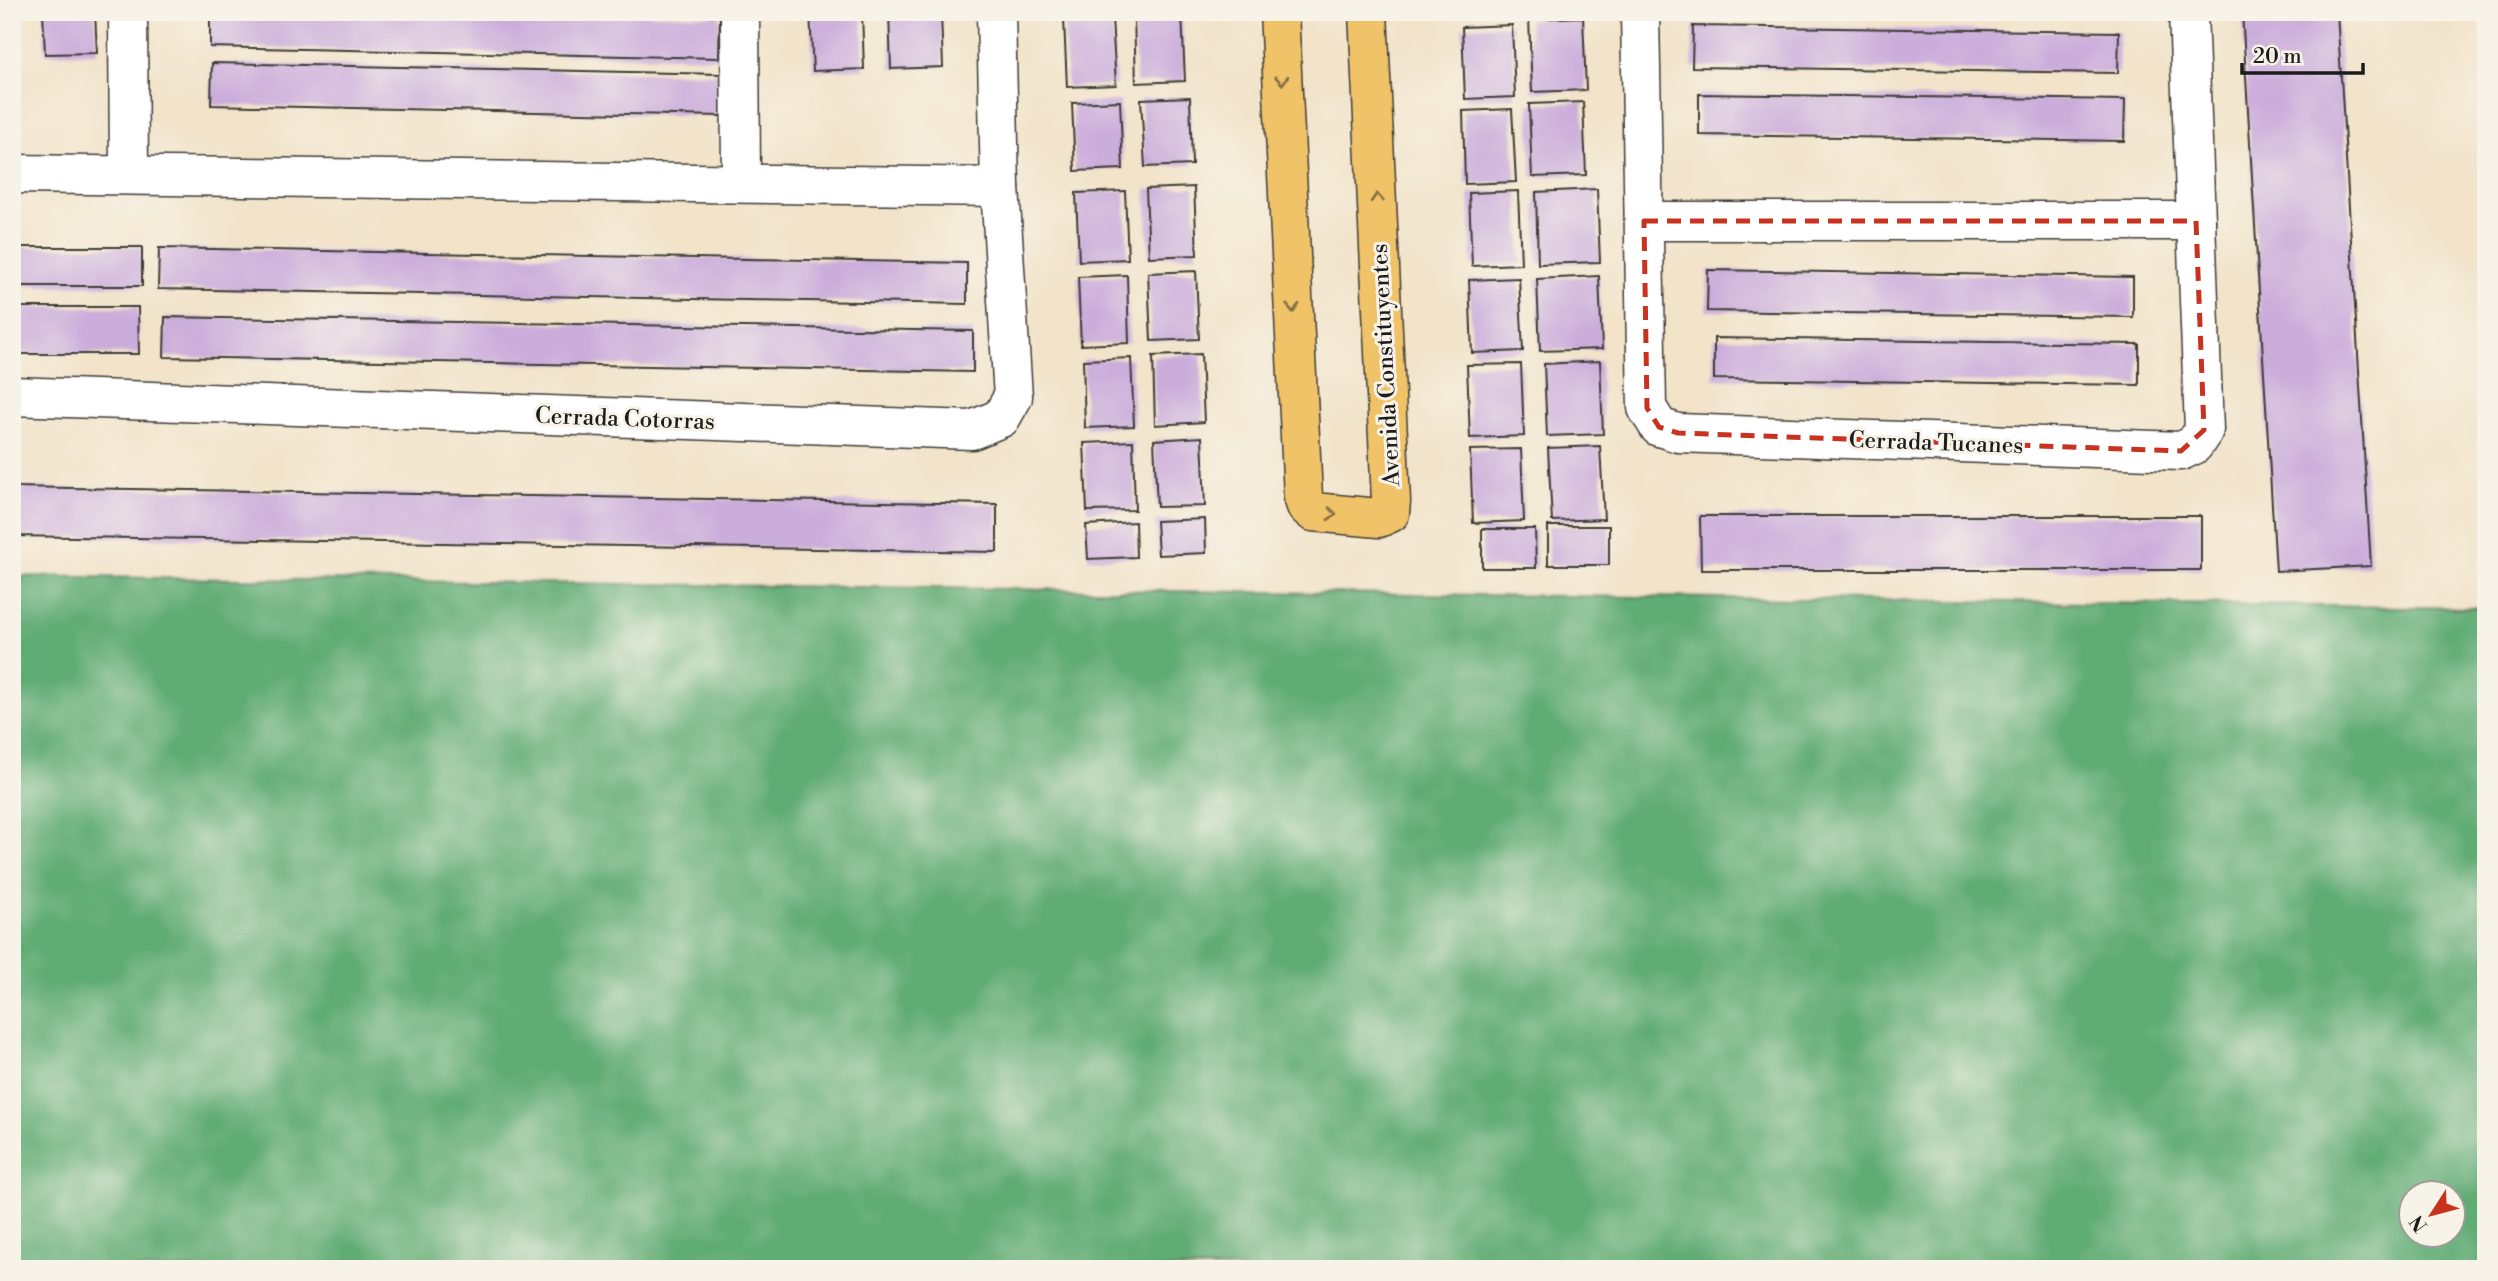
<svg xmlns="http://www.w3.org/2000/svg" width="2498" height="1281" viewBox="0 0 2498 1281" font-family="'Libre Bodoni',serif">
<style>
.forest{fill:#60ac74;stroke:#3e6448;stroke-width:2;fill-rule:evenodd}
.building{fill:#cbaddb}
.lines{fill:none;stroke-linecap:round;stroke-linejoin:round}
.minor-casing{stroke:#3c3a36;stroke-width:41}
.major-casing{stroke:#3c3a36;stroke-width:41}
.minor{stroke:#fff;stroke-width:38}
.major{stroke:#f1c369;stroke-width:38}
.oneway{stroke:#867042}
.marked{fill:none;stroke:#c8321e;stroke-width:5;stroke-dasharray:14 9;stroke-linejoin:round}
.labels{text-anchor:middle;stroke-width:6;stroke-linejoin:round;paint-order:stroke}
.street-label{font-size:23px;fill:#1c1c1c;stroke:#f7f3e8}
</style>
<rect width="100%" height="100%" fill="#f7f3e8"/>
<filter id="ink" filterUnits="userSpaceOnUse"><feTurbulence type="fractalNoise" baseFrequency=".0143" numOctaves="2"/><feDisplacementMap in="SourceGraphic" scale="14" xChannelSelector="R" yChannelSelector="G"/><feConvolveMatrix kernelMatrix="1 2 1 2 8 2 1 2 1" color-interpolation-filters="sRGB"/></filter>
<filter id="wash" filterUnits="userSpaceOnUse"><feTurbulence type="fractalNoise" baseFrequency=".00686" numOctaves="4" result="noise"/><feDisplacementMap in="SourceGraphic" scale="28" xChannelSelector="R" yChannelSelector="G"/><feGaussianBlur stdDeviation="1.57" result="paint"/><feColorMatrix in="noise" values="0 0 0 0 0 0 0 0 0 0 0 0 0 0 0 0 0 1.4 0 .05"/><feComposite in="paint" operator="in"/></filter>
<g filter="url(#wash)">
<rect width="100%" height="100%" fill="#f2e3c9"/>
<path class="forest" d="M12,576l2474,32v661h-2474zM2410,1194h42v42h-42z"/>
<g id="blocks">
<g class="building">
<path d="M12,12h4l2,42h-6z"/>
<path d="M43,12h52l2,41 -52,1z"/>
<path d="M210,12h345l165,4 -1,42 -509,-11z"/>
<path d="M810,12h52l2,57 -51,2z"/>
<path d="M889,12h52l2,55 -52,2z"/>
<path d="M2242,12h95l34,554 -95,5z"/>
<path d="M1182,13l3,68 -49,2 -2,-68z"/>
<path d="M1112,17l4,68 -49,2 -3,-68z"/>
<path d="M1583,17l3,73 -54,2 -3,-73z"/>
<path d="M1512,25l3,72 -50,2 -3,-72z"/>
<path d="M1693,26l426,6 -1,41 -426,-6z"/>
<path d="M212,63l510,11 -1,42 -510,-11z"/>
<path d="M1699,94l426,6 -1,41 -425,-6z"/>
<path d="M1190,97l2,68 -47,2 -4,-68z"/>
<path d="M1120,101l3,68 -48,2 -3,-68z"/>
<path d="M1583,102l3,73 -54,2 -3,-73z"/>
<path d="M1512,109l4,73 -51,2 -2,-73z"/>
<path d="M1194,187l3,68 -48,2 -3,-68z"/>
<path d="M1597,189l3,73 -62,2 -2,-72z"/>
<path d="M1125,191l3,68 -49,2 -3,-68z"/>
<path d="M1518,191l3,73 -49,2 -3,-73z"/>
<rect x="12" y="247" width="130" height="39"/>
<path d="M159,248l808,15v41l-809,-15z"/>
<path d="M1708,270l425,7v40l-426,-6z"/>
<path d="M1196,271l3,68 -48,2 -3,-68z"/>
<path d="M1127,275l2,68 -48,2 -3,-68z"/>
<path d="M1599,276l3,73 -62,2 -3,-72z"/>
<path d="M1519,278l4,73 -51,2 -3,-73z"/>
<path d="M12,307h126l1,47h-127z"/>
<path d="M165,317l808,14v41l-809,-15z"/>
<path d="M1714,338l425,6v41l-425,-6z"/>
<path d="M1201,354l3,68 -49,3 -2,-69z"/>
<path d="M1131,358l3,68 -49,2 -2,-68z"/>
<path d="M1600,361l3,73 -56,2 -3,-72z"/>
<path d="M1521,364l3,72 -54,2 -3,-73z"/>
<path d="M1202,437l3,69 -48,1 -3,-67z"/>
<path d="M1133,441l2,69 -48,1 -3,-68z"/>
<path d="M1600,446l4,73 -52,2 -4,-73z"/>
<path d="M1521,449l3,72 -51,2 -3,-73z"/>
<path d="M12,487l985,17v48l-985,-16z"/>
<path d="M1700,516h501v54h-500z"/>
<path d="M1205,519l1,34 -48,2 -2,-34z"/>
<path d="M1135,522l1,35 -48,2 -2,-34z"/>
<rect x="1548" y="526" width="61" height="39"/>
<path d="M1482,529h53l1,39h-54z"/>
</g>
</g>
</g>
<g filter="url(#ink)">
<use href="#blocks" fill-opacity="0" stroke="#3c3a36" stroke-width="2"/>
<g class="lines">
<g class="minor-casing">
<g id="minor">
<path d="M128,12l1,163"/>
<path d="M740,12l1,171"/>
<path d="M1640,12l7,396 12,19 19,6 503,18 13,-6 10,-15 -16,-418"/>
<path d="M12,174l988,13"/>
<path d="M1644,221h552"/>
<path d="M12,396l960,34 29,-12 12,-21 -13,-210 -4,-175"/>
</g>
</g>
<g class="major-casing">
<path id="major" d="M1279,12l24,485 3,9 7,6 66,6 11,-5 1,-12 -23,-489"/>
</g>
<use href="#minor" class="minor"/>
<use href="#major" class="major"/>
</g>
<defs><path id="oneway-chevron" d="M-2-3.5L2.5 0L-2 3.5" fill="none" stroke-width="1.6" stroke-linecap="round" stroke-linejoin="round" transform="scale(1.75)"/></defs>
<g class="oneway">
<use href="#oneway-chevron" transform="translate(1282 80) rotate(87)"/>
<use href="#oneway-chevron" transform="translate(1377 198) rotate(-93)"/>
<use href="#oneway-chevron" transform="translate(1293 308) rotate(87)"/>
<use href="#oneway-chevron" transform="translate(1332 514) rotate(5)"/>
</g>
</g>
<path class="marked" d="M1644,221h552l8,209 -23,21 -503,-18 -19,-6 -12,-19z"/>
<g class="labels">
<g class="street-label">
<text transform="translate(1385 365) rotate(-93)" y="8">Avenida Constituyentes</text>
<text transform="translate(625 418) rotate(2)" y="8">Cerrada Cotorras</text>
<text transform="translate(1936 442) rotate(2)" y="8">Cerrada Tucanes</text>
</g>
</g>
<rect width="2498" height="1281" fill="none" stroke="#f7f3e8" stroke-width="42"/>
<g transform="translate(2432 1214) rotate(234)"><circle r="33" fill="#f7f3e8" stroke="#9f9d96" stroke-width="2"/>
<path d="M0-5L12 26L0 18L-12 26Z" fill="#c8321e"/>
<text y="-10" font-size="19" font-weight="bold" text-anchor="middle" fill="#1c1c1c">N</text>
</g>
<path d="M2242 63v10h121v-10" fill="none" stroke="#1c1c1c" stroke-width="3.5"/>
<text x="2253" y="63" font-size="21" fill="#1c1c1c" stroke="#f7f3e8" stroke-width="5" paint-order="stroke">20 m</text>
</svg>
